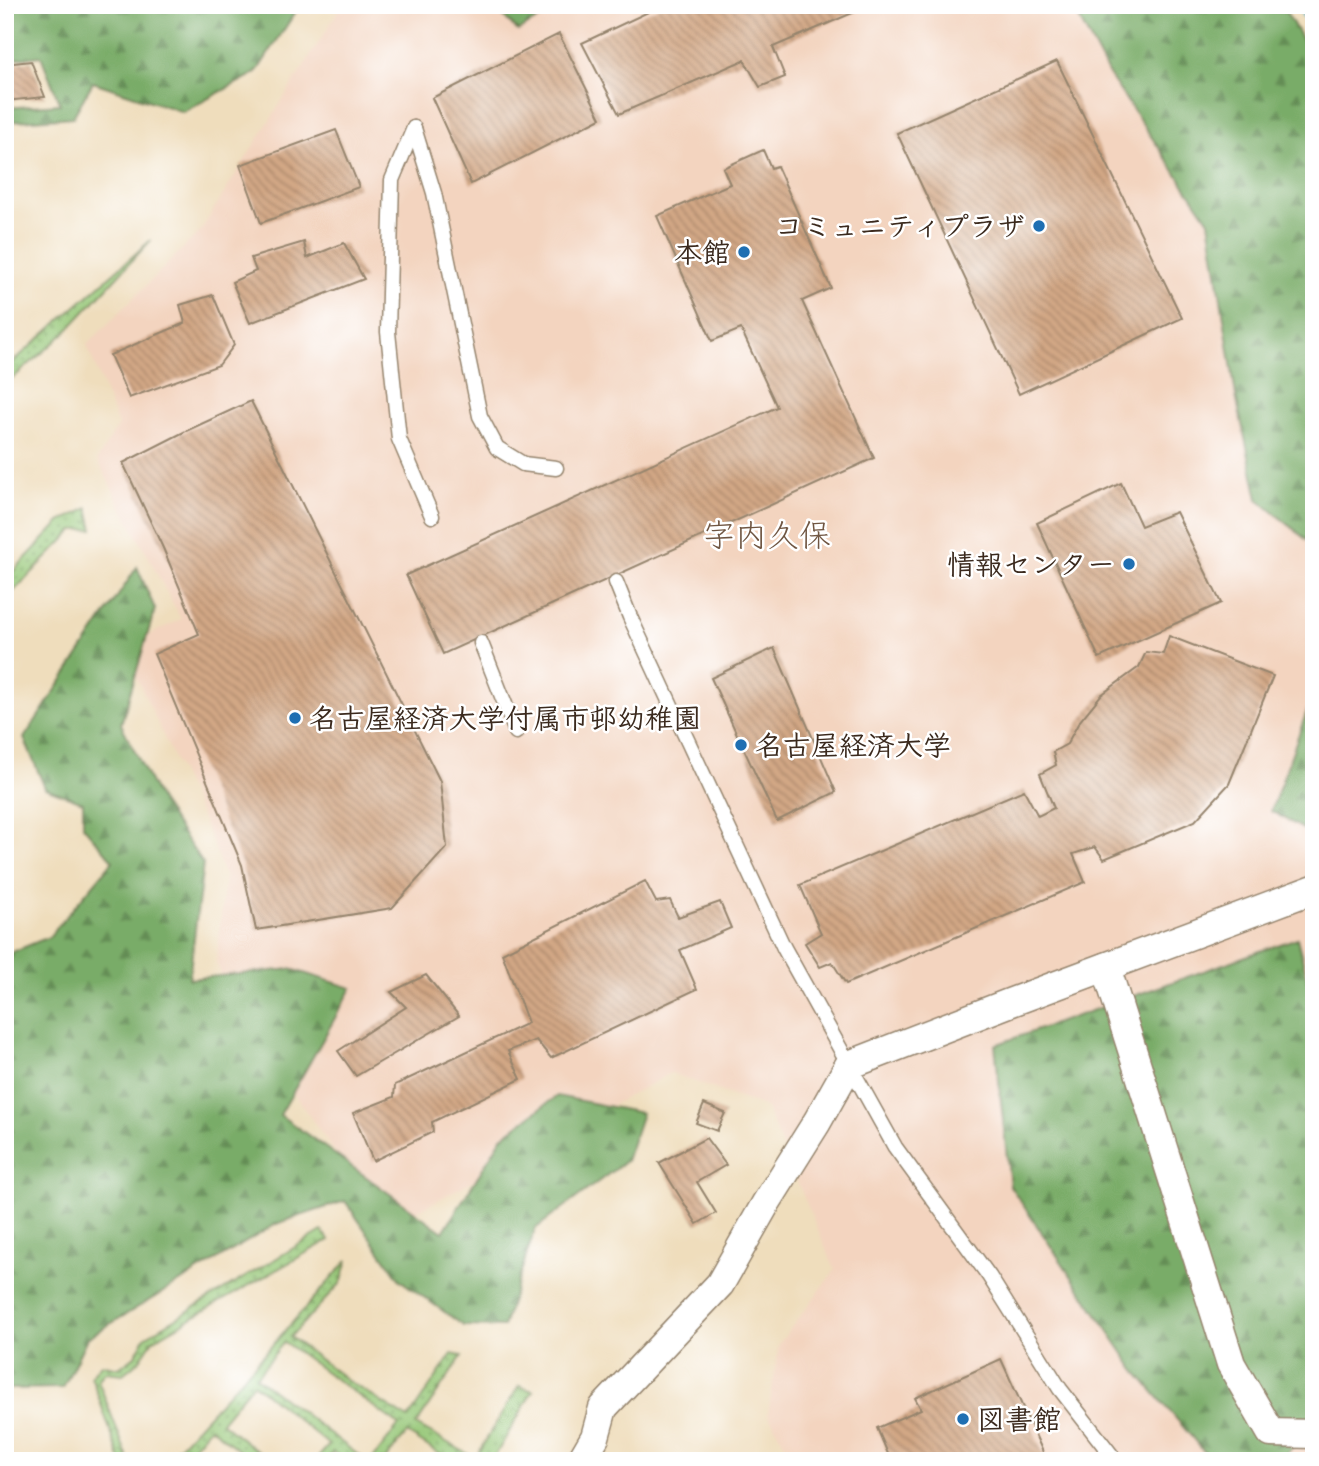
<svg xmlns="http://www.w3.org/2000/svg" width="1319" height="1466" viewBox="0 0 1319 1466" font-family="Caveat,'Klee One',sans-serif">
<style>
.built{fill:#f3d4bf}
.grass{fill:url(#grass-dots);stroke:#69794b;stroke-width:2}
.forest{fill:url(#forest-firs);stroke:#5a6b43;stroke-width:2}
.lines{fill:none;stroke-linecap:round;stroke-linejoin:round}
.stream{stroke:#4ab5c7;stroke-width:10}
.building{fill:url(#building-back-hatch)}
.service-casing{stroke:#95846d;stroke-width:17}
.minor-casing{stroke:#95846d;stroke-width:31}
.service{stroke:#fff;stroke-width:14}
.minor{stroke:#fff;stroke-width:28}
.poi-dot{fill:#1f6fb2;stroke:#fff;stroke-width:2.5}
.labels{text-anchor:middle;stroke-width:5;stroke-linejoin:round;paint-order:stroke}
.poi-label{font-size:28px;font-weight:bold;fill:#3b2a1e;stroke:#fff;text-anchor:end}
.quarter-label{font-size:32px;fill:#705642;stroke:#fff}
</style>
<defs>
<pattern id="grass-dots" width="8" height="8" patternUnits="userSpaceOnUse" patternTransform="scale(1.75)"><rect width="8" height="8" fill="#97c878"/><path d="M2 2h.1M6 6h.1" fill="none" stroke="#7ca362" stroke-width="1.8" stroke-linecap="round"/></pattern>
<pattern id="forest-firs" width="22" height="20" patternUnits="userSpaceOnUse" patternTransform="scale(1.75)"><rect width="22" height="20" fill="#79ac68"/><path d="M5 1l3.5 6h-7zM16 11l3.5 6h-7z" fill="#648c55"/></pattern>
<pattern id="building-back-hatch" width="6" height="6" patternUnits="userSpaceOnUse" patternTransform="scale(1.75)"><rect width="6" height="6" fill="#d2a785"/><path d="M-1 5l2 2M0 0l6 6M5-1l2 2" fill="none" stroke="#ac886c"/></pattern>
</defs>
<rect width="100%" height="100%" fill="#fff"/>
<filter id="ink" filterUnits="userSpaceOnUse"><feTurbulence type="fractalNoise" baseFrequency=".0143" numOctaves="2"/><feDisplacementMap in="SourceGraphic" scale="14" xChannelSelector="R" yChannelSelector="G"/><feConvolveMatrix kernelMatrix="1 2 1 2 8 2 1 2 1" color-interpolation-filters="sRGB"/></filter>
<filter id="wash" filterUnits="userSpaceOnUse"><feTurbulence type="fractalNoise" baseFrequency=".00686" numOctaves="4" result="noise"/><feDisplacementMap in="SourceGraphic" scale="28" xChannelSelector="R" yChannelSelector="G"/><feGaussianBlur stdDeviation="1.57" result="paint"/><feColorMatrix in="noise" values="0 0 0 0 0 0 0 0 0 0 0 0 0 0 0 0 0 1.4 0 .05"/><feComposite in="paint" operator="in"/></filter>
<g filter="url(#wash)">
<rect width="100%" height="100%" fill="#efddbc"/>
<path class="built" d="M342,5h916l56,101v1355h-520l-26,-47 11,-70 56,-74 -69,-162 -95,-35 -283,154 -143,-202 -29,-62 9,-86 -13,-36 -89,-193 58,-29 -84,-159 21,-35 -31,-80 114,-115z"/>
<g class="grass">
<path d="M151,240l-86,93 -60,52v-16z"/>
<path d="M88,508l5,21 -19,1 -69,70v-20l55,-58z"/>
<path d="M322,1231l7,9 -176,100 -14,21 -16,13 -18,-2 -7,8 31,81h-8l-30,-85 10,-12 18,4 16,-12 10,-19z"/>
<path d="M348,1260l-7,23 -51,54 60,45 58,37 44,-65 10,2 -46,69 59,33 44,-72 14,5 -41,70h-51l3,-4 -37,-24 -23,28h-13l28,-36 -115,-83 -28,35 110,84h-20l-13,-9 -8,9h-10l14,-16 -76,-62 -32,39 49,39h-18l-42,-34 -29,34h-22l12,-6 88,-95z"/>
</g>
<g class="forest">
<path d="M5,5h295l-44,68 -73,39 -90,-30 -20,35 -68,5v-14l55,-4 -19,-48 -36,4z"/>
<path d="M492,5h70l-44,26z"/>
<path d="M1072,5h210l32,55v486l-56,-47 -22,-103 -27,-175 -100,-146z"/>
<path d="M137,567l18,42 -34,115 39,77 43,63 -14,115 102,-10 61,19 -72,127 163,117 60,-96 54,-40 85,17 -16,48 -91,68 -32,98 -39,-1 -64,-46 -55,-79 -69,23 -189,114 -24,50 -58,1v-434l44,-18 64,-76 -30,-35v-24l-38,-14 -21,-50z"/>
<path d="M1314,692v143l-43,-24z"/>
<path d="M1297,938l17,67v412l-30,41 30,-1v4h-102l-77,-91 -125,-184 -15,-141z"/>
</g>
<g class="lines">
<path class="stream" d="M1301,5l13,23"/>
</g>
<g id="blocks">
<g class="building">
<path d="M663,5h199l2,3 -91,39 12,30 -25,10 -16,-27 -125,54 -37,-71z"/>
<path d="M559,34l42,84 -130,66 -39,-86z"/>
<path d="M31,61l14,36 -40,4v-37z"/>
<path d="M1057,61l125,257 -163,76 -122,-261z"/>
<path d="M336,130l23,57 -98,36 -21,-58z"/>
<path d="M763,150l8,18 6,-2 54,122 -29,13 72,157 -431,196 -37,-79 371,-168 -36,-78 -29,12 -55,-125 73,-32 -7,-16z"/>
<path d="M304,242l3,16 37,-15 20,36 -114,44 -18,-41 24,-11 -5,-13z"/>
<path d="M213,295l21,50 -15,20 -90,33 -19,-43 75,-32 -5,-18z"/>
<path d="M251,401l189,380 7,66 -55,61 -136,22 -14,-65 -88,-211 45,-20 -36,-86 -40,-85 63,-32z"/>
<path d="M1121,483l20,43 35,-14 45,91 -122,55 -62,-135z"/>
<path d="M1169,636l104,40 -44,108 -34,37 -91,38 -9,-12 -22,7 12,28 -239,102 -14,-22 -12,5 -15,-24 16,-10 -21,-48 224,-95 14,26 16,-8 -14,-34 16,-9 -3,-13 14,-8 12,-22 22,-27 38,-28 7,-15 17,2z"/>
<path d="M774,648l62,144 -59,29 -66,-143z"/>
<path d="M645,881l11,21 14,-2 8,17 42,-15 11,26 -51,22 17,39 -146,69 -15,-18 -28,11 13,28 -89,43 1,10 -60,29 -20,-48 41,-16 1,-12 133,-62 -26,-70z"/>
<path d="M426,975l33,41 -103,60 -18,-25 68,-44 -15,-15z"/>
<path d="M704,1104l21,9 -8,18 -21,-8z"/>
<path d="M706,1138l20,27 -29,17 19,31 -19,11 -38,-61z"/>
<path d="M1001,1359l46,102h-156l-14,-33 44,-19 -6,-11z"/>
</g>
</g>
</g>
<g filter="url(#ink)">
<use href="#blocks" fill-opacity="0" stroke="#95846d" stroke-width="2"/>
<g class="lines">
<g class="service-casing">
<g id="service">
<path d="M414,128l-22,52 -4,152 11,107 33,77"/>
<path d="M414,128l20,65 46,223 17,32 26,16 33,4"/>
<path d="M616,582l14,35 154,331 111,199 94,129 71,113 56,72"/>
<path d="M481,643l35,89"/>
</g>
</g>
<g class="minor-casing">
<g id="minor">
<path d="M1106,967l125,397 40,69 43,1"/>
<path d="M581,1461l14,-24 8,-29 117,-124 46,-81 51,-81 32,-57 160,-62 305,-114"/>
</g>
</g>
<use href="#service" class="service"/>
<use href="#minor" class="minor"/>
</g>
</g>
<g class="poi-dot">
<circle cx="1039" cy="226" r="7"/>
<circle cx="744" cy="252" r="7"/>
<circle cx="1129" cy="564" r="7"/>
<circle cx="295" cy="718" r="7"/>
<circle cx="741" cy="745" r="7"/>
<circle cx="963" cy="1419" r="7"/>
</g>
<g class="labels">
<g class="poi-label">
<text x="1025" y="236">コミュニティプラザ</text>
<text x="730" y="262">本館</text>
<text x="1115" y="574">情報センター</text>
<text x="309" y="728" text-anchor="start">名古屋経済大学付属市邨幼稚園</text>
<text x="755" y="755" text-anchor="start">名古屋経済大学</text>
<text x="977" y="1429" text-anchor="start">図書館</text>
</g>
<g class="quarter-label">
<text x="767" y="546">字内久保</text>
</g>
</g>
<rect width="1319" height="1466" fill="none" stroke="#fff" stroke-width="28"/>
</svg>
